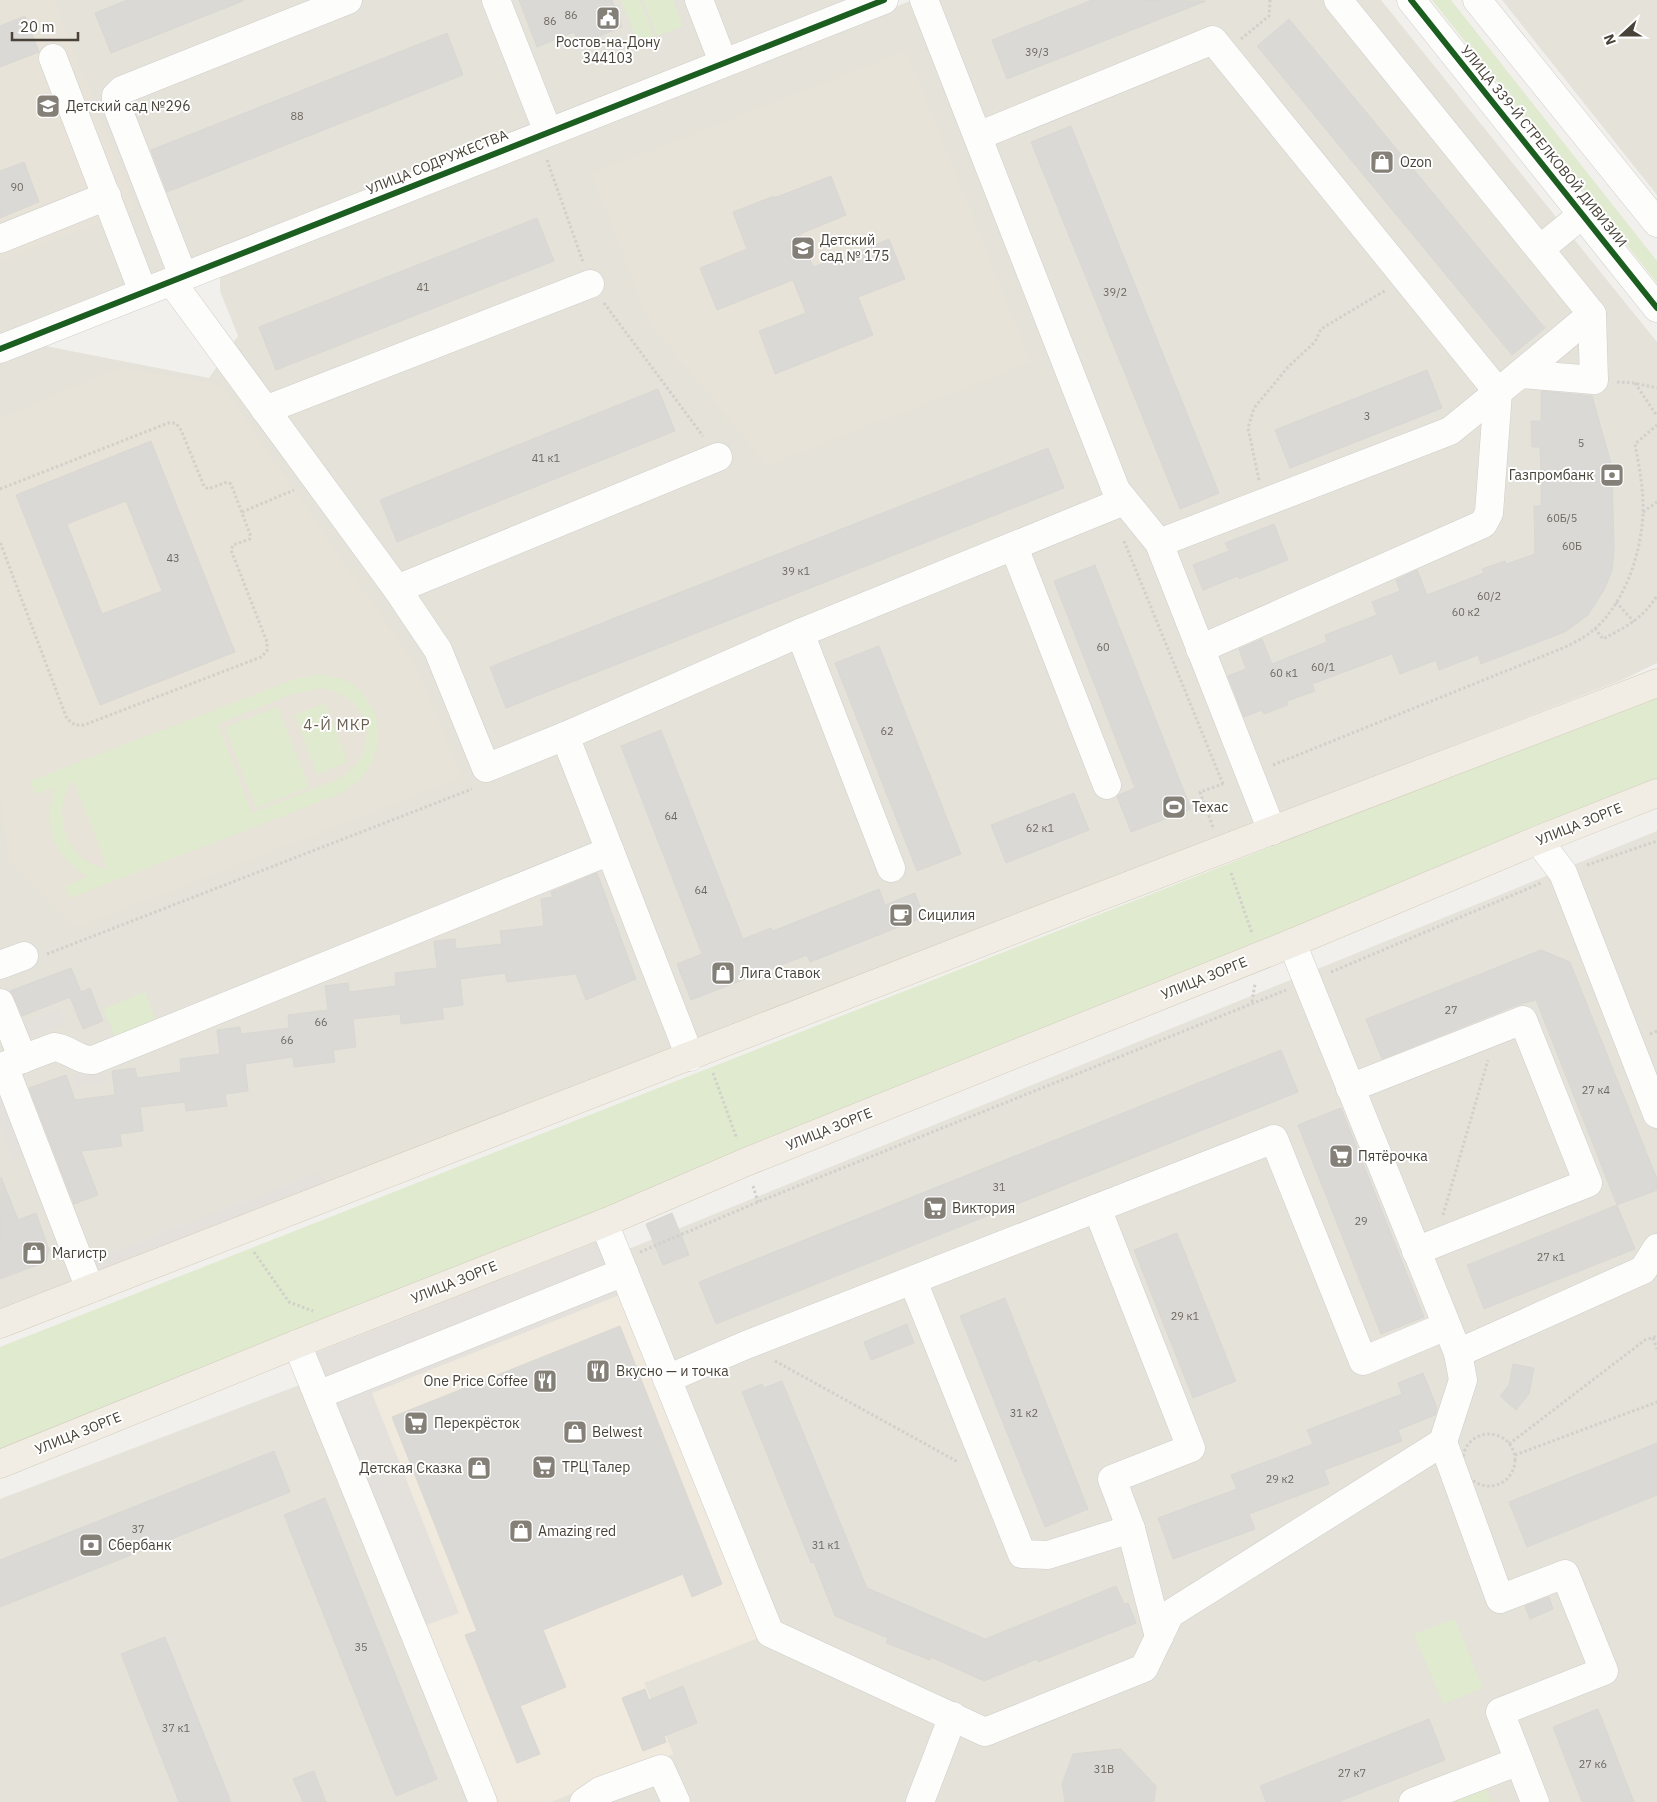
<svg xmlns="http://www.w3.org/2000/svg" width="1657" height="1802" viewBox="0 0 1657 1802" font-family="'IBM Plex Sans',sans-serif">
<style>
.residential{fill:#e5e2da}
.commercial{fill:#f0e9dd}
.education{fill:#e8e3d8}
.green{fill:#dfeace;fill-rule:evenodd}
.parking{fill:#e4e1dd}
.building{fill:#dbd9d5;stroke:#dad7d2;fill-rule:evenodd}
.lines{fill:none;stroke-linecap:round;stroke-linejoin:round}
.minor-casing{stroke:#d0ceca;stroke-width:29}
.major-casing{stroke:#d3ccba;stroke-width:29}
.path{stroke:#d2d0cb;stroke-width:3;stroke-dasharray:2.5 2.5;stroke-linecap:butt}
.minor{stroke:#fdfdfc;stroke-width:28}
.major{stroke:#f1ede5;stroke-width:28}
.cycleway-casing{stroke:#fff;stroke-width:9}
.cycleway{stroke:#1b5e20;stroke-width:6}
.labels{text-anchor:middle;stroke-width:4;stroke-linejoin:round;paint-order:stroke}
.number-label{font-size:11px;fill:#6e6860}
.poi-label{font-size:14px;fill:#484238;stroke:#fff;text-anchor:start}
.street-label{font-size:14px;fill:#484238;stroke:#fff}
.neighbourhood-label{font-size:15px;letter-spacing:1px;fill:#6a6050;stroke:#fff}
</style>
<rect width="100%" height="100%" fill="#f2f0ec"/>
<g class="residential">
<path d="M0,0h861l-861,338z"/>
<path d="M913,0h468l276,342v321l-35,17 -1622,629v-951l35,-14 174,34 29,-42 -18,-45v-20z"/>
<path d="M1502,0h155v195z"/>
<path d="M1657,831v971h-1107l123,-48 -29,-71 -18,-433z"/>
<path d="M318,1378l173,424h-491v-303z"/>
</g>
<path class="commercial" d="M626,1250l151,381 -133,52 29,71 -123,48h-59l-173,-424z"/>
<g class="education">
<path d="M0,0h58l-3,4 81,204 -136,52z"/>
<path d="M906,51l124,311 -263,103 -117,-142 -58,-149z"/>
<path d="M120,368l101,17 194,280 46,112 -384,150 -68,-65 -9,-71v-372z"/>
</g>
<g class="green">
<path d="M621,0h19l14,36 -16,7z"/>
<path d="M643,0h30l10,26 -26,10z"/>
<path d="M1432,0h19l206,261v22z"/>
<path d="M321,675c11,2 24,3 33,10 7,5 12,14 17,21 14,24 7,56 -13,75 -7,7 -17,12 -26,16l-262,101 -5,-12 23,-9c-35,-20 -46,-53 -33,-90l-20,7 -5,-13 257,-99 13,-4zM322,688c51,9 61,64 17,91l-87,34 -34,-89 74,-30zM73,780l35,89c-41,-4 -59,-58 -35,-89z"/>
<path d="M1657,695v85l-954,388 -703,282v-103z"/>
<path d="M325,703l23,59 -31,12 -22,-59z"/>
<path d="M277,707l32,80 -53,21 -31,-80z"/>
<path d="M145,992l12,31 -41,16 -13,-30z"/>
<path d="M1455,1619l28,69 -40,16 -29,-70z"/>
<path d="M1486,1788l5,14h-40z"/>
</g>
<g class="parking">
<path d="M58,1009l6,15 -39,16 -6,-15z"/>
<path d="M104,1068l2,14 -30,5 -4,-13z"/>
<path d="M0,1080l29,73 -16,6 -13,-34z"/>
<path d="M322,1172l6,16 -230,88 -6,-16z"/>
<path d="M606,1238l21,54 -255,101 87,220 -35,13 -109,-273z"/>
</g>
<g class="building">
<path d="M127,0h116v1l-132,52 -16,-40z"/>
<path d="M519,0h93l10,27 -43,17 -5,-12 -37,15z"/>
<path d="M1092,0l114,1 -199,78 -15,-39z"/>
<path d="M25,16l14,36 -39,15v-41z"/>
<path d="M1289,19l256,309 -33,27 -255,-309z"/>
<path d="M447,33l16,42 -296,117 -16,-42z"/>
<path d="M1071,126l148,367 -39,16 -149,-367z"/>
<path d="M24,162l15,40 -39,16v-47z"/>
<path d="M831,176l15,39 -46,19 13,33 19,-7 1,2 56,-23 16,40 -47,18 15,38 -98,39 -16,-43 47,-18 -13,-33 -76,30 -17,-42 47,-19 -14,-37 41,-16v2z"/>
<path d="M537,218l17,43 -278,109 -17,-43z"/>
<path d="M1427,370l15,38 -152,60 -15,-38z"/>
<path d="M658,389l17,42 -278,111 -17,-42z"/>
<path d="M1541,391l51,5 20,71 2,83 -2,20 -8,20 -16,25 -23,17 -84,32 -3,-9 -39,15 -3,-10 -36,14 -8,-20 -80,30 3,7 -28,10 1,4 -24,9 -2,-4 -18,7 -16,-41 18,-7 -7,-20 23,-10 10,25 55,-22 -2,-7 52,-20 -5,-13 28,-11 -4,-11 21,-10 10,25 57,-22 -2,-4 23,-8 1,3 29,-10 -1,-48h7v-32l-1,-27h-8l-1,-26h10z"/>
<path d="M151,441l84,211 -135,53 -84,-210zM126,501l36,90 -60,23 -35,-90z"/>
<path d="M1048,448l16,40 -558,220 -16,-41z"/>
<path d="M1274,524l14,36 -49,19 -1,-3 -35,14 -10,-25 36,-14 -4,-8z"/>
<path d="M1095,565l96,244 -60,23 -14,-36 18,-8 -81,-207z"/>
<path d="M879,646l82,208 -44,17 -82,-208z"/>
<path d="M661,730l82,209 28,-11 2,3 106,-42 6,16 30,-12 9,24 -114,45 -3,-7 -116,45 -14,-36 25,-10 -81,-208z"/>
<path d="M1074,793l15,37 -83,33 -15,-38z"/>
<path d="M597,873l39,106 -50,21 -10,-26 -69,8 -2,-9 -45,6 3,26 -21,3 2,11 -43,5 -1,-10 -47,5 3,28 -23,3 2,12 -41,5 -1,-10 -48,7 3,27 -23,3 2,12 -41,5 -1,-9 -45,5 3,24 -23,3 2,12 -41,5 17,44 -24,9 -45,-116 37,-13 9,25 40,-5 -3,-24 23,-3 2,10 44,-6 -1,-13 40,-5 -3,-24 23,-3 1,7 48,-6 -1,-13 40,-5 -3,-24 23,-3 1,9 47,-6 -1,-13 42,-5 -3,-27 21,-2 1,10 46,-5 -2,-13 44,-5 -3,-27 12,-2 -2,-5z"/>
<path d="M1541,950l29,12 87,217v11l-40,15 -81,-205 -19,5 -135,54 -16,-40z"/>
<path d="M71,968l10,24 9,-4 13,33 -20,8 -13,-32 -48,19 -8,-19 -4,-6z"/>
<path d="M1281,1050l17,42 -582,232 -17,-42z"/>
<path d="M1341,1108l83,209 -43,17 -83,-209z"/>
<path d="M1,1177l17,43 18,-7 13,37 -3,12 -46,17z"/>
<path d="M1617,1205l18,44 -151,60 -17,-44z"/>
<path d="M672,1213l17,42 -26,10 -17,-41z"/>
<path d="M1177,1233l59,148 -43,17 -59,-148z"/>
<path d="M1005,1298l83,211 -43,18 -85,-211z"/>
<path d="M907,1324l7,19 -43,17 -7,-18z"/>
<path d="M620,1326l102,258 -30,13 -9,-23 -140,56 23,57 -46,19 20,48 -23,9 -52,-128 12,-4 -85,-214z"/>
<path d="M1513,1364l21,4 -5,26 -13,16 -16,-14 9,-11z"/>
<path d="M1423,1373l14,35 -2,7 -37,15 4,11 -78,29 5,14 -80,30 6,15 -82,30 -15,-41 79,-29 -6,-14 82,-31 -6,-14 95,-36 -4,-11z"/>
<path d="M782,1381l85,207 118,51 131,-53 8,18 4,-1 8,20 -98,39 -1,-3 -53,22 -53,-24 -1,3 -44,-17 2,-5 -53,-22 -21,-54 -3,1 -69,-171 20,-8 2,4z"/>
<path d="M1657,1443v52l-130,52 -18,-45z"/>
<path d="M274,1451l16,41 -290,115v-47z"/>
<path d="M325,1498l112,281 -41,17 -112,-281z"/>
<path d="M1549,1597l4,12 -23,10 -5,-13z"/>
<path d="M165,1637l66,165h-52l-58,-148z"/>
<path d="M683,1686l14,37 -33,13 2,6 -23,9 -21,-53 23,-9 4,11z"/>
<path d="M1598,1709l36,93h-52l-29,-75z"/>
<path d="M1429,1719l16,41 -107,42h-72l-6,-16z"/>
<path d="M1121,1749l35,37 -2,16h-89l-3,-18 11,-30z"/>
<path d="M314,1771l12,31h-23l-10,-23z"/>
</g>
<g class="lines">
<g class="minor-casing">
<g id="minor">
<path d="M496,0l52,132"/>
<path d="M699,0l24,62"/>
<path d="M924,0l192,490 43,53 113,288"/>
<path d="M1411,0l246,308"/>
<path d="M1477,0l180,223"/>
<path d="M53,58l90,234"/>
<path d="M978,136l235,-96 285,352 -9,121 -6,11 -283,125"/>
<path d="M0,239l107,-43"/>
<path d="M1540,249l43,-35"/>
<path d="M183,276l-67,-172v-8l6,-6 226,-90"/>
<path d="M171,281l226,308 41,61 48,118 79,-32"/>
<path d="M0,349l884,-349"/>
<path d="M1520,374l72,-60"/>
<path d="M265,410l325,-126"/>
<path d="M1159,543l291,-112 70,-57 74,6 -2,-66 -254,-314"/>
<path d="M1014,547l93,238"/>
<path d="M397,589l321,-132"/>
<path d="M800,633l91,235"/>
<path d="M1538,840l25,33 94,241"/>
<path d="M610,851l-45,-115 235,-103 324,-132"/>
<path d="M0,965l24,-9"/>
<path d="M0,1003l23,56"/>
<path d="M1350,1088l173,-68 65,163 -172,68"/>
<path d="M1097,1208l94,240 -79,31 19,50"/>
<path d="M604,1223l166,410 215,99 159,-64 26,-54 273,-172 20,-62 -5,-27 -166,-410"/>
<path d="M913,1281l109,273 26,1 83,-26 28,108"/>
<path d="M90,1289l-86,-223 50,-19c14,1 25,14 39,13l517,-209 80,206"/>
<path d="M297,1344l186,458"/>
<path d="M1458,1353l185,-83 14,-22"/>
<path d="M667,1379l79,-34 528,-206 89,222 83,-35"/>
<path d="M318,1395l306,-123"/>
<path d="M1443,1442l57,157 65,-25 39,97 -104,41 35,90"/>
<path d="M584,1802l16,-11 61,-22 15,33"/>
<path d="M920,1802l33,-86"/>
<path d="M1413,1802l106,-41"/>
</g>
</g>
<g class="major-casing">
<g id="major">
<path d="M0,1324l1044,-406 613,-235"/>
<path d="M0,1464l297,-120 307,-121 142,-61 546,-219 246,-103 119,-47"/>
</g>
</g>
<g class="path">
<path d="M1241,39l28,-23 1,-16"/>
<path d="M547,160l36,102"/>
<path d="M604,303l99,133"/>
<path d="M1617,382l17,1 23,5"/>
<path d="M1635,383l22,33"/>
<path d="M1259,480l-11,-52 6,-20 34,-41 27,-25 6,-13 65,-39"/>
<path d="M0,489l168,-66h8l5,7 23,56 4,3 19,-7 4,2 19,50v5l-17,6 -2,5 36,92v9l-6,6 -177,68h-9l-8,-6 -67,-177"/>
<path d="M242,512l52,-22"/>
<path d="M1643,512l14,-10"/>
<path d="M1124,541l99,243"/>
<path d="M1616,602l18,20"/>
<path d="M1595,628l8,11c24,-13 38,-19 54,-43"/>
<path d="M1273,765l290,-117c13,-6 26,-13 36,-23 28,-29 42,-72 44,-112 1,-22 -4,-47 -8,-69l22,-19"/>
<path d="M1213,827l-13,-35 23,-8"/>
<path d="M1587,865l70,-24"/>
<path d="M1231,873l21,60"/>
<path d="M47,954l425,-165"/>
<path d="M1331,972l210,-89"/>
<path d="M1252,1002l3,-18"/>
<path d="M1650,1034l7,-3"/>
<path d="M713,1073l24,66"/>
<path d="M753,1186l5,16"/>
<path d="M1443,1215l45,-155"/>
<path d="M254,1252l35,50 24,9"/>
<path d="M640,1252l118,-50 528,-212"/>
<path d="M1653,1338l4,11"/>
<path d="M775,1361l183,101"/>
<circle cx="1489" cy="1460" r="26"/>
<path d="M1509,1444l136,-104 12,-4"/>
<path d="M1515,1455l142,-53"/>
</g>
<use href="#minor" class="minor"/>
<use href="#major" class="major"/>
<g class="cycleway-casing">
<g id="cycleway">
<path d="M1411,0l246,308"/>
<path d="M0,349l884,-349"/>
</g>
</g>
<use href="#cycleway" class="cycleway"/>
</g>
<defs>
<g id="civic-square" transform="scale(1.25)"><rect x="-9" y="-9" width="18" height="18" rx="4" fill="#847f77" stroke="#fff"/><path d="M-.6-6.5H3V-4.5H.6V-3L4-1V1h2V6H-6V1h2V-1L-.6-3ZM-1.2 2.5V6h2.4V2.5Z" fill="#fff"/></g>
<g id="school-square" transform="scale(1.25)"><rect x="-9" y="-9" width="18" height="18" rx="4" fill="#847f77" stroke="#fff"/><path d="M0-5L7-2L0 1L-7-2ZM-4 1L0 2.5L4 1V4Q0 6-4 4Z" fill="#fff"/></g>
<g id="shop-square" transform="scale(1.25)"><rect x="-9" y="-9" width="18" height="18" rx="4" fill="#847f77" stroke="#fff"/><path d="M-5-2.5h2.3a2.7 3.5 0 0 1 5.4 0H5L5.5 6h-11ZM-1.5-2.5h3a1.5 2.3 0 0 0-3 0Z" fill="#fff"/></g>
<g id="bank-square" transform="scale(1.25)"><rect x="-9" y="-9" width="18" height="18" rx="4" fill="#847f77" stroke="#fff"/><path d="M-6-4H6V4H-6ZM0-2.3a2.3 2.3 0 1 0 0 4.6a2.3 2.3 0 1 0 0-4.6Z" fill="#fff"/></g>
<g id="stadium-square" transform="scale(1.25)"><rect x="-9" y="-9" width="18" height="18" rx="4" fill="#847f77" stroke="#fff"/><path d="M0-5a6.5 5 0 1 0 0 10a6.5 5 0 1 0 0-10ZM-3.5-1.8h7v3.6h-7Z" fill="#fff"/></g>
<g id="cafe-square" transform="scale(1.25)"><rect x="-9" y="-9" width="18" height="18" rx="4" fill="#847f77" stroke="#fff"/><path d="M-5.5-4.5H6V0H3Q3 3.5 0 3.5H-2.5Q-5.5 3.5-5.5 0ZM3-3.2v2h1.7v-2ZM-6 4.5H4V6H-6Z" fill="#fff"/></g>
<g id="supermarket-square" transform="scale(1.25)"><rect x="-9" y="-9" width="18" height="18" rx="4" fill="#847f77" stroke="#fff"/><path d="M-6-5.5h2.5l.6 2H6L4.5 2H-2.5L-4.4-4H-6ZM-1.5 3.2a1.3 1.3 0 1 0 .1 0ZM3 3.2a1.3 1.3 0 1 0 .1 0Z" fill="#fff"/></g>
<g id="restaurant-square" transform="scale(1.25)"><rect x="-9" y="-9" width="18" height="18" rx="4" fill="#847f77" stroke="#fff"/><path d="M-5-6h1v4h1v-4h1v4h1v-4h1v5L-1.5 .5V6h-2V.5L-5-1ZM5-6V6H3V1.5H1.5Q1.5-4 5-6Z" fill="#fff"/></g>
</defs>
<g fill-rule="evenodd">
<use href="#civic-square" x="608" y="18"/>
<use href="#school-square" x="48" y="106"/>
<use href="#shop-square" x="1382" y="162"/>
<use href="#school-square" x="803" y="248"/>
<use href="#bank-square" x="1612" y="475"/>
<use href="#stadium-square" x="1174" y="807"/>
<use href="#cafe-square" x="901" y="915"/>
<use href="#shop-square" x="723" y="973"/>
<use href="#supermarket-square" x="1341" y="1156"/>
<use href="#supermarket-square" x="935" y="1208"/>
<use href="#shop-square" x="34" y="1253"/>
<use href="#restaurant-square" x="598" y="1371"/>
<use href="#restaurant-square" x="545" y="1381"/>
<use href="#supermarket-square" x="416" y="1423"/>
<use href="#shop-square" x="575" y="1432"/>
<use href="#supermarket-square" x="544" y="1467"/>
<use href="#shop-square" x="479" y="1468"/>
<use href="#shop-square" x="521" y="1531"/>
<use href="#bank-square" x="91" y="1545"/>
</g>
<g class="labels">
<g class="number-label">
<text x="571" y="19">86</text>
<text x="550" y="25">86</text>
<text x="1037" y="56">39/3</text>
<text x="297" y="120">88</text>
<text x="17" y="191">90</text>
<text x="423" y="291">41</text>
<text x="1115" y="296">39/2</text>
<text x="1367" y="420">3</text>
<text x="1581" y="447">5</text>
<text x="546" y="462">41 к1</text>
<text x="1562" y="522">60Б/5</text>
<text x="1572" y="550">60Б</text>
<text x="173" y="562">43</text>
<text x="796" y="575">39 к1</text>
<text x="1489" y="600">60/2</text>
<text x="1466" y="616">60 к2</text>
<text x="1103" y="651">60</text>
<text x="1323" y="671">60/1</text>
<text x="1284" y="677">60 к1</text>
<text x="887" y="735">62</text>
<text x="671" y="820">64</text>
<text x="1040" y="832">62 к1</text>
<text x="701" y="894">64</text>
<text x="1451" y="1014">27</text>
<text x="321" y="1026">66</text>
<text x="287" y="1044">66</text>
<text x="1596" y="1094">27 к4</text>
<text x="999" y="1191">31</text>
<text x="1361" y="1225">29</text>
<text x="1551" y="1261">27 к1</text>
<text x="1185" y="1320">29 к1</text>
<text x="1024" y="1417">31 к2</text>
<text x="1280" y="1483">29 к2</text>
<text x="138" y="1533">37</text>
<text x="826" y="1549">31 к1</text>
<text x="361" y="1651">35</text>
<text x="176" y="1732">37 к1</text>
<text x="1593" y="1768">27 к6</text>
<text x="1104" y="1773">31В</text>
<text x="1352" y="1777">27 к7</text>
</g>
<g class="poi-label">
<text x="608" y="47" text-anchor="middle">Ростов-на-Дону<tspan x="608" dy="16">344103</tspan></text>
<text x="66" y="111">Детский сад №296</text>
<text x="1400" y="167">Ozon</text>
<text x="820" y="245">Детский<tspan x="820" dy="16">сад № 175</tspan></text>
<text x="1594" y="480" text-anchor="end">Газпромбанк</text>
<text x="1192" y="812">Техас</text>
<text x="918" y="920">Сицилия</text>
<text x="740" y="978">Лига Ставок</text>
<text x="1358" y="1161">Пятёрочка</text>
<text x="952" y="1213">Виктория</text>
<text x="52" y="1258">Магистр</text>
<text x="616" y="1376">Вкусно — и точка</text>
<text x="528" y="1386" text-anchor="end">One Price Coffee</text>
<text x="434" y="1428">Перекрёсток</text>
<text x="592" y="1437">Belwest</text>
<text x="562" y="1472">ТРЦ Талер</text>
<text x="462" y="1473" text-anchor="end">Детская Сказка</text>
<text x="538" y="1536">Amazing red</text>
<text x="108" y="1550">Сбербанк</text>
</g>
<g class="street-label">
<text transform="translate(1544 146) rotate(51)" y="5">УЛИЦА 339-Й СТРЕЛКОВОЙ ДИВИЗИИ</text>
<text transform="translate(437 162) rotate(-22)" y="5">УЛИЦА СОДРУЖЕСТВА</text>
<text transform="translate(1579 824) rotate(-22)" y="5">УЛИЦА ЗОРГЕ</text>
<text transform="translate(1204 978) rotate(-22)" y="5">УЛИЦА ЗОРГЕ</text>
<text transform="translate(829 1129) rotate(-22)" y="5">УЛИЦА ЗОРГЕ</text>
<text transform="translate(454 1282) rotate(-22)" y="5">УЛИЦА ЗОРГЕ</text>
<text transform="translate(78 1433) rotate(-22)" y="5">УЛИЦА ЗОРГЕ</text>
</g>
<g class="neighbourhood-label">
<text x="337" y="730">4-Й МКР</text>
</g>
</g>
<g transform="translate(1622 35) rotate(249)" stroke="#ffffff" stroke-width="4" paint-order="stroke">
<path d="M0-4L9 19L0 12L-9 19Z" fill="#484238"/>
<text y="-8" font-size="14" font-weight="bold" text-anchor="middle" fill="#484238">N</text>
</g>
<path d="M12 32v8h66v-8" fill="none" stroke="#484238" stroke-width="2.5"/>
<text x="20" y="32" font-size="15" fill="#484238" stroke="#ffffff" stroke-width="4" paint-order="stroke">20 m</text>
</svg>
